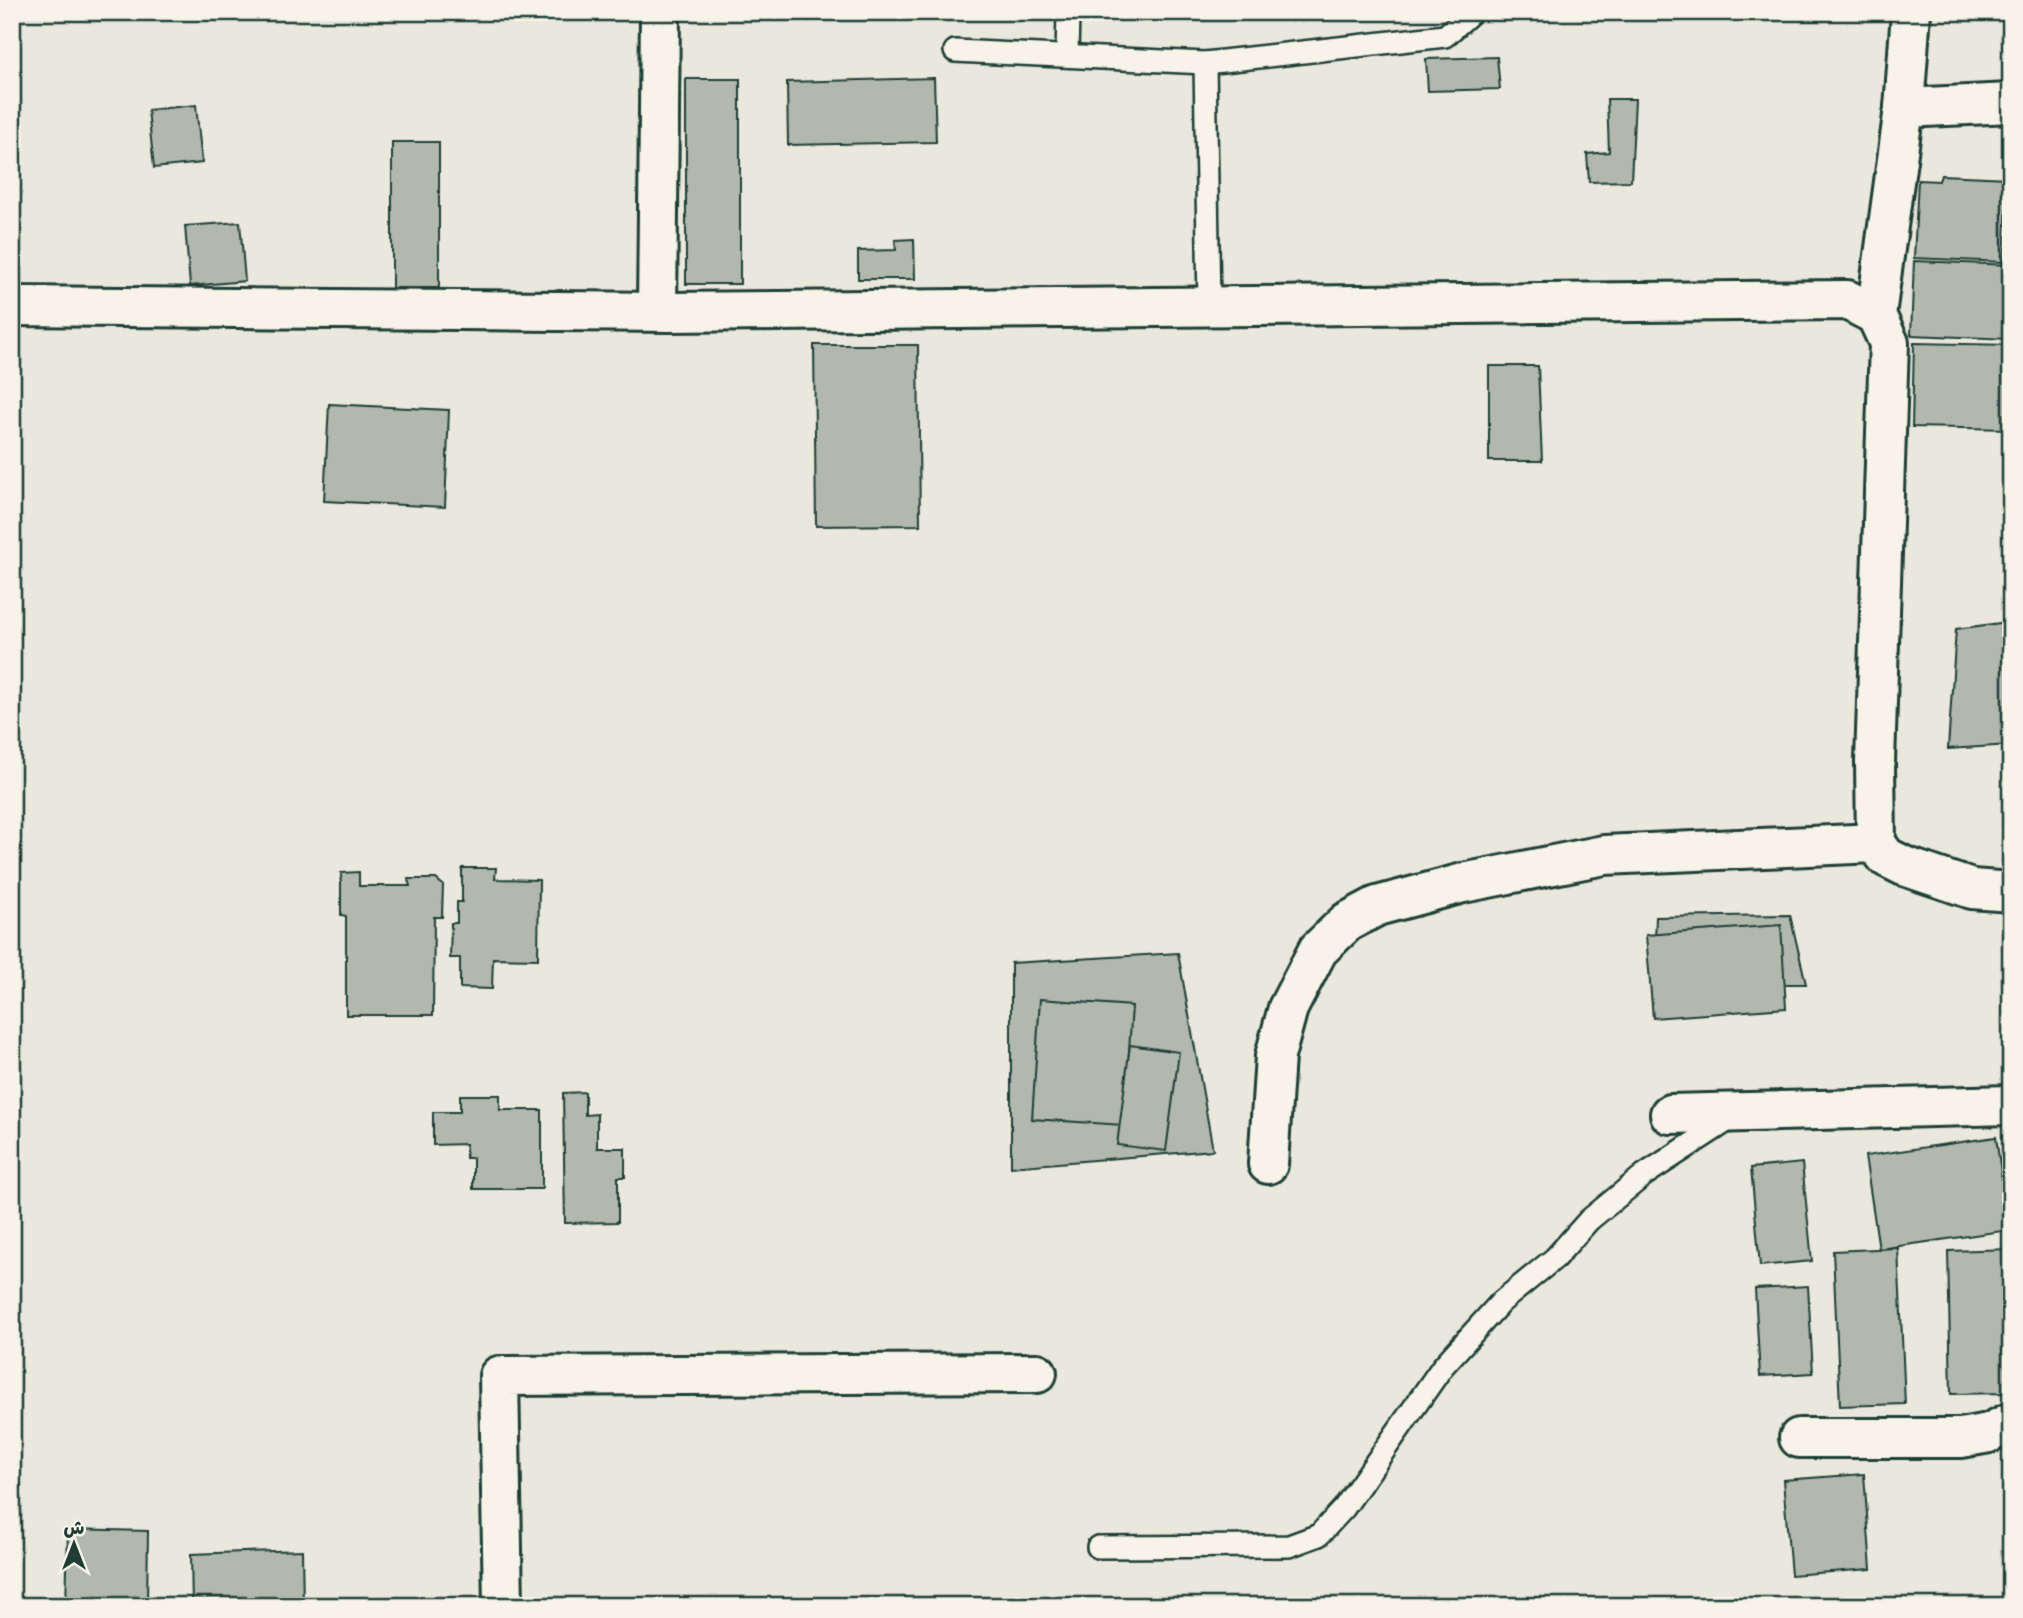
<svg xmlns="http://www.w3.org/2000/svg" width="2023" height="1618" viewBox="0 0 2023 1618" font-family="'Shantell Sans','Playpen Sans Arabic',sans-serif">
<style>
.building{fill:#b2b8ae;stroke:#1f3d34;stroke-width:2}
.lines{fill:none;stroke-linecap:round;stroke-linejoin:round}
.lane-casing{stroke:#1f3d34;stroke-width:26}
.street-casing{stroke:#1f3d34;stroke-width:44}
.lane{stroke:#f7f3e8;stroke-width:21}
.street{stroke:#f7f3e8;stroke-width:38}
</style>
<rect width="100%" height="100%" fill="#eae8dd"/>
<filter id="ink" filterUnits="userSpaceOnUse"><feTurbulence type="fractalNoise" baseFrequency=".0143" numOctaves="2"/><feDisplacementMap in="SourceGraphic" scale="14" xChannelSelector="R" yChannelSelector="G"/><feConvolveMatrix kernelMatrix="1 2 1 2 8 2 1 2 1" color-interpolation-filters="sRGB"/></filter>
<g filter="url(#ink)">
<g class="building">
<path d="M1497,57l3,32 -72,2 -2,-32z"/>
<path d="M934,78l2,64 -148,3 -1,-63z"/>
<rect x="686" y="79" width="54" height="205"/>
<path d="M1607,99h28l-4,82 -42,1 -2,-28 22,-2z"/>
<path d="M196,105l6,58 -48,5 -6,-58z"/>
<rect x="392" y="142" width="47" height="146"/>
<path d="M1941,175l67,3 -4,84 -90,-4 4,-78 21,1z"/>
<path d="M240,222l5,59 -55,5 -5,-60z"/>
<path d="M914,239l1,40h-57v-28l38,-1 -1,-10z"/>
<path d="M1914,261l97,4v74l-100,-4z"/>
<path d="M1914,343l97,2v84l-99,-2z"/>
<path d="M814,345h104l2,180 -104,1z"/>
<path d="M1489,366h49l4,95h-53z"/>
<path d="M329,404l120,6 -4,97 -121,-6z"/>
<path d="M2008,622l3,123 -63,4 8,-120z"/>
<path d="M462,868h34l-1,11 44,1 -1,79 -45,-1 -1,31 -32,-1v-30h-10l1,-35h6v-21h5z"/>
<path d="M359,872v14h51l-2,-7h28l7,6 -1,32h-8l-1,98h-87v-99l-5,-1v-42z"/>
<path d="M1790,915l16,69h-153l3,-67z"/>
<path d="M1781,925l5,83 -133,10 -7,-83z"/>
<path d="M1178,953l35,197 -202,17v-204z"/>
<path d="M1040,999l92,7 -8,119 -92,-6z"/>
<path d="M13,1012l2,88h-3v-88z"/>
<path d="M1130,1045l49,7 -13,99 -49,-6z"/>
<path d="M585,1092v23l12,-1v34h28v29h-7v45l-53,1 -2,-130z"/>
<path d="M460,1095h40v15h42v79h-69v-31h-7v-14l-33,1v-33h27z"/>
<path d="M1996,1137l13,93 -130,19 -14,-93z"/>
<path d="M1802,1163l10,98 -52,5 -9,-98z"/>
<path d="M1898,1248l7,156 -65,2 -7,-155z"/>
<path d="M2011,1249v144l-60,1 -3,-143z"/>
<path d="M1808,1286l5,87 -53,3 -5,-87z"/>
<path d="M1864,1474l7,95 -80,6 -8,-95z"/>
<path d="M68,1529l80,2 -1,75h-81z"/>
<path d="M302,1550l1,56h-111l-1,-52z"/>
</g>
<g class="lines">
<g class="lane-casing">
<g id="lane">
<path d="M955,51l250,12 240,-27 27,-24"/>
<path d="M1067,56l1,-44"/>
<path d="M1205,63l4,243"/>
<path d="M1098,1547l191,-1 30,-11 25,-27 99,-142 58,-64 54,-44 34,-38 55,-45 89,-58"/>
</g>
</g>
<g class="street-casing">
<g id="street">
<path d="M1911,12l-7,96 -28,207 13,28 -14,419 1,81 10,14 18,9 68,23 39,3"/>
<path d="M1904,108l107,-5"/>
<path d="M12,306l658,6 1177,-12 29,15"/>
<path d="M657,311l3,-299"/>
<path d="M1670,1114l341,-9"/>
<path d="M1268,1164l7,-108 13,-48 30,-58 29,-28 30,-16 86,-23 141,-28 272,-12"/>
<path d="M1799,1438h162l28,-5 22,-11"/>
<path d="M503,1606l-4,-230 538,-3"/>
</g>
</g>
<use href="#lane" class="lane"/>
<use href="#street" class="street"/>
</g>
</g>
<rect width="2023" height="1618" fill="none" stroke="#f7f3e8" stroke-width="42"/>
<rect x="21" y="21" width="1981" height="1576" fill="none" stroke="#1f3d34" stroke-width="2.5" filter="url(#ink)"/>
<g transform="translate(74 1544)" stroke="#f7f3e8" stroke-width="5" paint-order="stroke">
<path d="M0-5L12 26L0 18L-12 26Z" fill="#1f3d34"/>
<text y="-10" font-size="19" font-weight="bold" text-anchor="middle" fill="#1f3d34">ش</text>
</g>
</svg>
